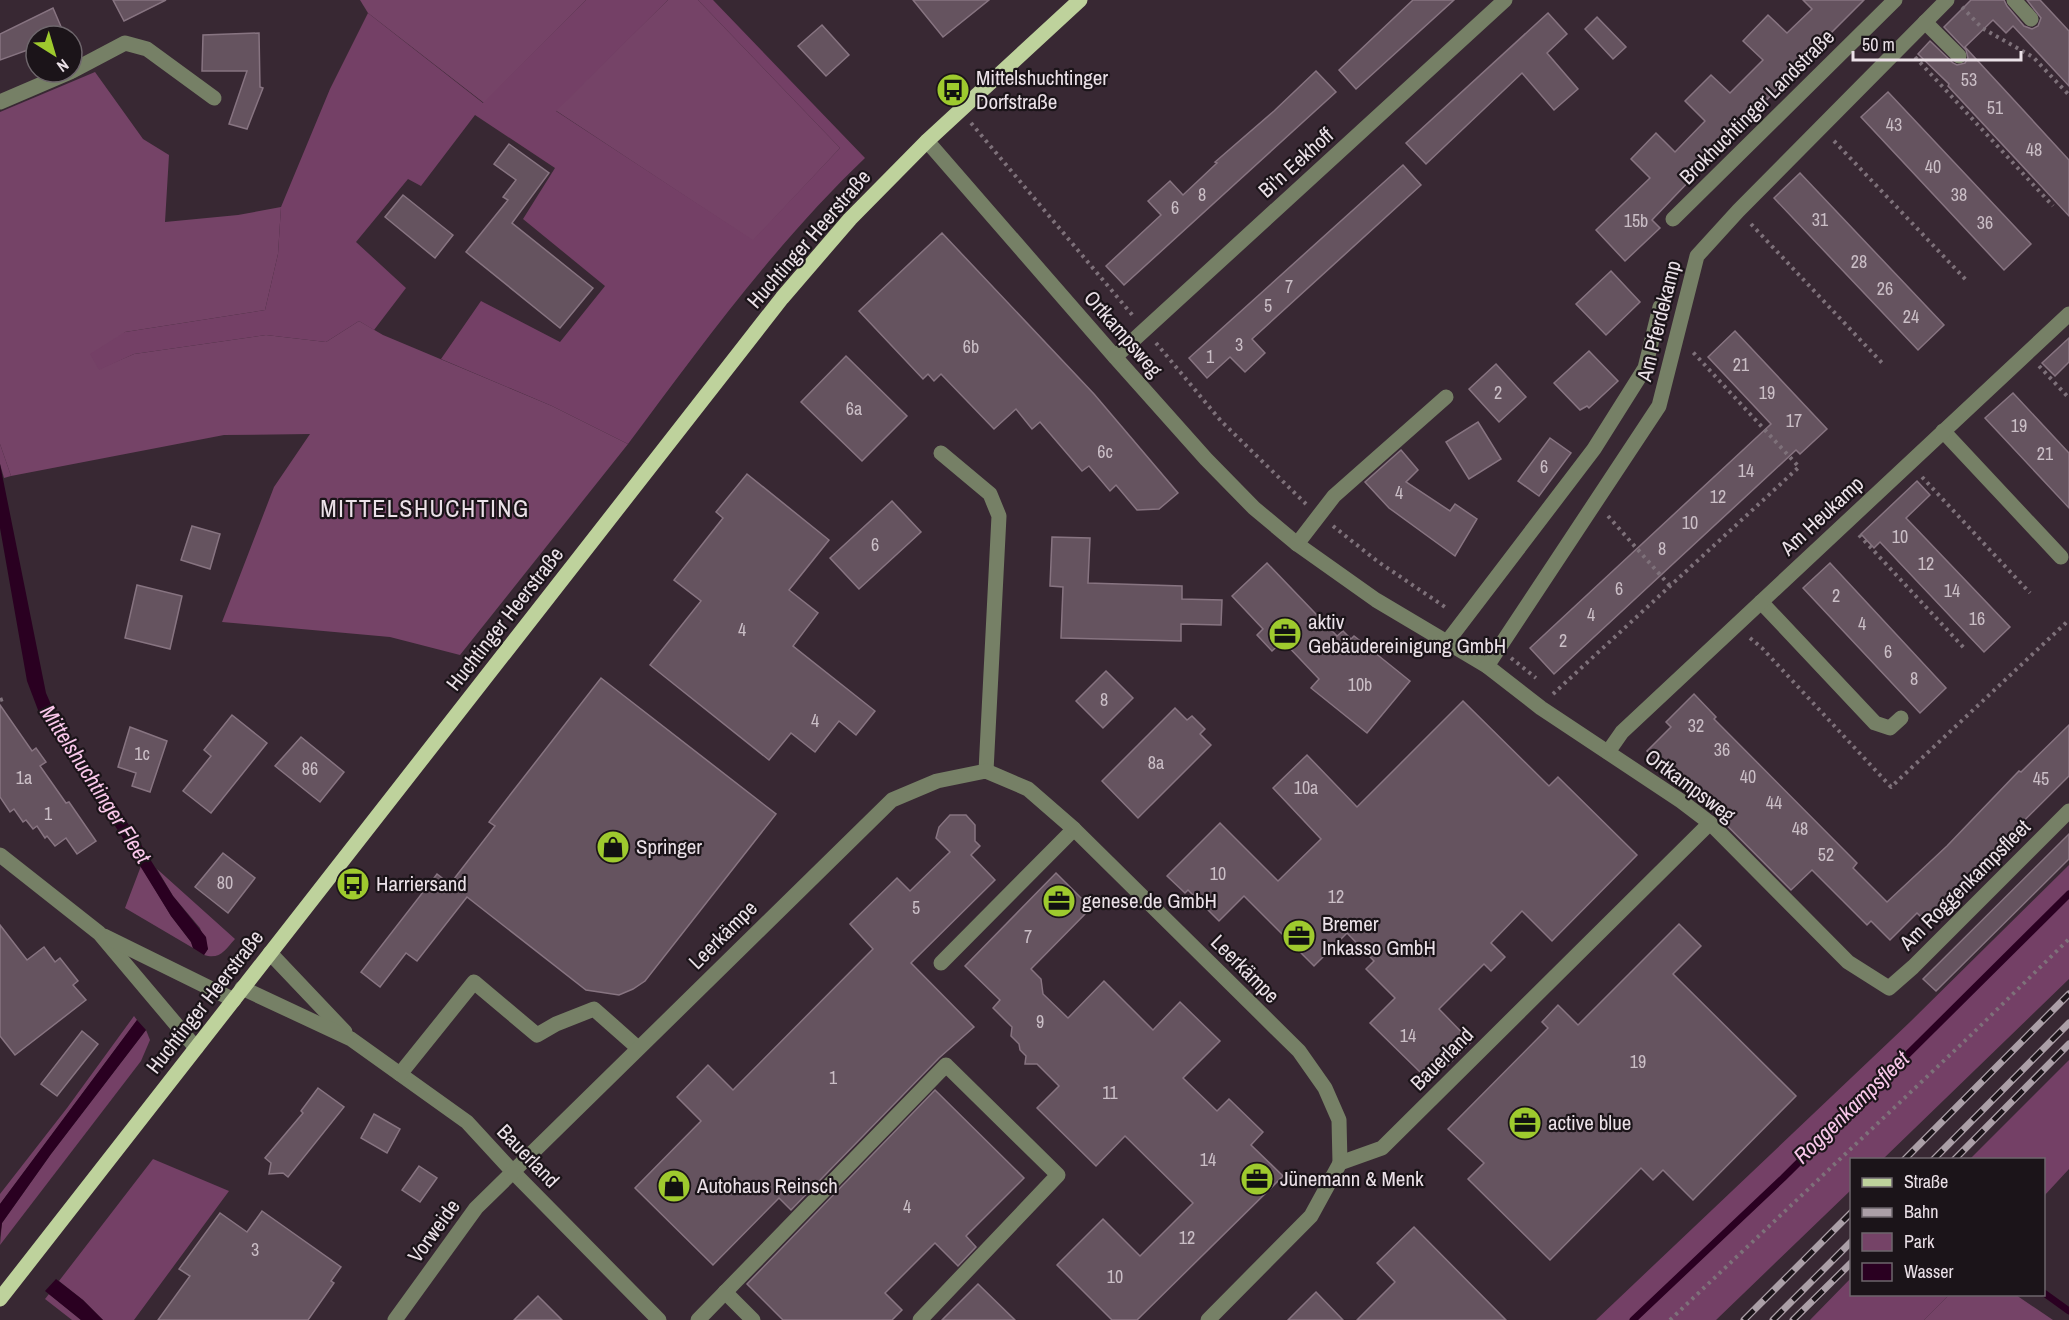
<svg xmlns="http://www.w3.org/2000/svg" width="2069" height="1320" viewBox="0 0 2069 1320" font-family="'Archivo Narrow',sans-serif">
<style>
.green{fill:#754367}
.forest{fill:#744066}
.water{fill:#2a0021}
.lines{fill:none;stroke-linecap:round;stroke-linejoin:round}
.stream{stroke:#2a0021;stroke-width:7}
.building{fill:#65535f;stroke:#877481;stroke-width:1.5}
.path{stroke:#7e717a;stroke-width:4;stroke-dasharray:3 4.5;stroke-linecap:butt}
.minor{stroke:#768066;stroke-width:15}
.major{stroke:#bed29c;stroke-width:15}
.rail-casing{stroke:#ab9fa7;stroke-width:7}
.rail{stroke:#1b1419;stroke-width:4.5;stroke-dasharray:14;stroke-linecap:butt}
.labels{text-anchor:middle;stroke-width:4.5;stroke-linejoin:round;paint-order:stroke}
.number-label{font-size:18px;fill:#cabec6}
.poi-label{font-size:21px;fill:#ebe1e8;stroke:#1b1419;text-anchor:start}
.street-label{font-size:21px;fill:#ebe1e8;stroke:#1b1419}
.water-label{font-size:22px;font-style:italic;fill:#f9c7ea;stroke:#1b1419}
.quarter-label{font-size:24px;letter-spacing:1.5px;fill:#ebe1e8;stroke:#1b1419}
</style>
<rect width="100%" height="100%" fill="#382833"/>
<g class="green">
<path d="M360,0h226l-102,103 -116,-90z"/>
<path d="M668,0h30l142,148 -87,93 -198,-131z"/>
<path d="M95,72l48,67 26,16 -4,67 73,-7 43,-8 -3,47 -13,56 -140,22 -26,37 35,-15 132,-19 60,7 33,-21 24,14 169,71 76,38 -168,211 -70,-18 -168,-15 52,-135 36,-53 -86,1 -213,41 -11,-32v-332z"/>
<path d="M141,866l30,50 20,26 2,6 -68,-40z"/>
<path d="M157,869l78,70c-10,11 -15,21 -31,16l4,-6 -8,-21 -27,-32z"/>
<path d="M1949,1295h67l37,25h-129z"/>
</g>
<g class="forest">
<path d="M586,0h82l-112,111 197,129 87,-92 -142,-148h15l152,158c-90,86 -163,187 -237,286l-76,-38 -111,-47 40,-58 79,41 45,-56 -82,-67 32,-51 -80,-53 -54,71 -13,-7 -52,63 50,46 -32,42 -15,-9 -33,21 -60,-7 -132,19 -35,16 -9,-16 35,-22 140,-22 13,-56 3,-47 49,-118 38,-76 115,90z"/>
<path d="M0,444l11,32 -7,2 -4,-14z"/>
<path d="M2069,865v114l-186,180 -31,1 -1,30 -135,130h-120l314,-298z"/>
<path d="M134,1016l3,4 -137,184v-10l67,-86z"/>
<path d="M146,1030l4,10 -9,21 -141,184 2,-22 49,-69z"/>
<path d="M2069,1060v109l-25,27v-36l-74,-1z"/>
<path d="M153,1159l76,32 -95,129h-31l-20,-20 -24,-19z"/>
<path d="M1851,1278l1,16 97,1 -25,25h-114z"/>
<path d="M49,1294l32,26h-9l-27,-21z"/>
</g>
<g class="water">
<path d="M0,464l46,229 10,23 61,90 56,90 33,41 2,12 -4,6 -11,-7 -2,-6 -20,-26 -50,-81 -83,-125 -11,-29 -27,-153z"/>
<path d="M137,1020l9,10 -95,124 -49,69 -2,14v-33z"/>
<path d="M56,1279l27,21 20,20h-22l-36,-29z"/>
</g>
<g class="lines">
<g class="stream">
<path d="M2044,1293l25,18"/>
<path d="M1633,1320l150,-142 286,-284"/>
</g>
</g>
<g class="building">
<path d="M113,0h53l-42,21z"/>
<path d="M913,0h76l-46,37z"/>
<path d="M1413,0h41l-98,89 -17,-19z"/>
<path d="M1803,0h61l-45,45 -167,175 8,8 -35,33 -29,-31 54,-52 -19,-19 25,-26 19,19 30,-31 -20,-20 26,-26 19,18 33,-33 -20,-19 25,-26 19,18 25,-24z"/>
<path d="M1971,0h33l3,6 17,20 8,3 6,-3 3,-8 -14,-18h13l29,31v55l-56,-60 -7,7 -13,-13 -28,27 104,113v56l-121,-130 1,-2 -31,-30 12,-13 23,22 4,2 8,-2 3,-5 -2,-8 -22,-23z"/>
<path d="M53,8l12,28h-29v11l-36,13v-26z"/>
<path d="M1548,13l19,21 -20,19 31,36 -24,21 -32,-37 -96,91 -20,-21z"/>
<path d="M1597,17l29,30 -13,12 -28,-30z"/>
<path d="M822,25l27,30 -23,21 -28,-30z"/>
<path d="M259,33l1,54 3,1 -16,41 -18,-5 18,-53h-45l1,-36z"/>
<path d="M1316,71l20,21 -212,193 -18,-19 55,-51 -13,-14 22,-20 13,14 34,-32 -2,-1 59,-51z"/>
<path d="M1888,92l143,152 -27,26 -143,-153z"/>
<path d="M509,144l40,29 -37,50 81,65 -33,40 -94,-76 42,-52 -5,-3 13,-17 -22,-16z"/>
<path d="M1403,165l18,20 -169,154 13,14 -20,19 -15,-15 -23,21 -18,-20z"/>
<path d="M1800,173l144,152 -26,25 -144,-152z"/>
<path d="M403,195l50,40 -18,23 -50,-41z"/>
<path d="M942,233l152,161 84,99 -19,16 -22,1 -21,-25 -6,6 -21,-25 -7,5 -42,-49 -8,7 -16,-20 -22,20 -53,-55 -7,7 -6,-7 -5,5 -64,-68z"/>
<path d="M1611,271l29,31 -34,33 -30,-31z"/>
<path d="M1735,331l92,98 -27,25 -4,-4 -242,224 -24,-26 241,-224 -63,-67z"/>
<path d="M2069,338v24l-14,14 -13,-13z"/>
<path d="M1589,351l29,30 -29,27 -2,-2 -7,4 -26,-27z"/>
<path d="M846,356l61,60 -45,45 -61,-59z"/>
<path d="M1496,364l30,33 -27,25 -30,-33z"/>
<path d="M2013,393l56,60v55l-84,-90z"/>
<path d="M1478,422l23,37 -32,20 -23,-37z"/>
<path d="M1550,438l21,15 -32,43 -21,-15z"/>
<path d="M1401,450l17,20 -12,12 44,29 5,-7 22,15 -22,37 -66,-48 -24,-26z"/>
<path d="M747,474l82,66 -40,50 29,23 -25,33 82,65 -19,24 -17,-14 -24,31 -24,-19 -22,27 -119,-95 51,-64 -27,-21 49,-62 -7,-6z"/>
<path d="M1917,481l13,14 -24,23 104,109 -26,25 -104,-110 -6,6 -13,-14z"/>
<path d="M892,501l29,31 -62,57 -29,-31z"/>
<path d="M192,526l28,8 -10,35 -29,-9z"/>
<path d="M1052,537l38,1 -2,45 94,3v13l40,1 -1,25 -40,-1v17l-120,-3 2,-51 -13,-1z"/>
<path d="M1267,563l70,73 6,-5 8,8 3,-3 56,45 -43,52 -56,-45 8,-9 -36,-38 -11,10 -15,-16 6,-6 -31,-33z"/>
<path d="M1830,563l116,125 -26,25 -117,-125z"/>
<path d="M137,585l45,11 -12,53 -45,-11z"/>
<path d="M1106,671l27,27 -30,30 -27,-27z"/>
<path d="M601,678l175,136 -131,167 -12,8 -14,6 -33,-5 -119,-93 -50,64 -11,-8 -26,34 -19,-15 76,-98 13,10 45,-58 -6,-4z"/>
<path d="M1694,694l22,23 -2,2 143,144 -4,5 34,34 60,-56 72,-75 2,1 48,-47v51l-145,144 -7,-7 -27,27 -19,-19 -4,4 -55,-55 -21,20 -128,-129 -3,3 -13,-13 24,-24 -5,-5z"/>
<path d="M1463,701l86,85 9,-9 79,78 -85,86 -30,-30 -31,32 14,14 -14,14 -7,-7 -45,45 32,33 -24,24 -9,-10 -17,17 -51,-50 25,-25 -29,-29 8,-8 -27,-28 -33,33 -70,-70 -25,25 -31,-31 -3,3 -18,-17 53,-53 58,58 43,-42 -48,-51 34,-33 50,52z"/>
<path d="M0,705l32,46 4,-3 10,14 -6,4 26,37 3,-1 27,39 -19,13 -11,-16 -11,8 -8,-10 -2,2 -8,-12 -4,3 -7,-9 -3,2 -9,-13 -4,3 -10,-15z"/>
<path d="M1175,708l12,12 5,-4 13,13 -5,5 11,11 -73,73 -36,-37z"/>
<path d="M232,715l35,28 -56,70 -28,-22 28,-35 -7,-6z"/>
<path d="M130,727l37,14 -17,51 -18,-6 4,-13 -18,-6z"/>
<path d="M301,737l43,35 -24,30 -45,-36z"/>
<path d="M950,815h16l9,10v16l5,5 -9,9 24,25 -84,83 63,64 -35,31 -148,152 -12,-12 -66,67 -78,-77 66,-67 -24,-24 31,-32 25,25 140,-141 -23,-25 47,-46 13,13 40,-39 -14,-14 3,-11z"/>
<path d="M2069,834v25l-133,132 -13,-12z"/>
<path d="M223,853l32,25 -27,35 -33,-26z"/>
<path d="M1056,873l35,35 -60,61 10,10 2,15 25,24 36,-37 49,49 27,-28 40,39 -37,37 34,33 12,-12 34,33 -12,13 32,31 -146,144h-25l-55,-55 46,-46 37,37 53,-53 -68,-67 -29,30 -59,-58 22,-22 -22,-22h-12l1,-8 -6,-6 -1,-6 -8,-8 1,-9 -19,-19 7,-8 -35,-34z"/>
<path d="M1679,924l22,22 -28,28 123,122 -103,104 -30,-30 -10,10 -12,-12 -91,92 -82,-81 16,-16 -36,-34 100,-101 -6,-6 16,-17 20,20z"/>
<path d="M0,925l27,35 17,-13 11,15 5,-4 18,23 -5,4 13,15 -71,55 -15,-19z"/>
<path d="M82,1031l16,13 -41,52 -16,-12z"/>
<path d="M318,1088l26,19 -56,70 -5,-4 -14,1 2,-11 -6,-5 38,-45 -2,-2z"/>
<path d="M935,1090l89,88 -58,58 10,11 -18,19 -23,-23 -50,50 17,17 -10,10h-109l-36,-36z"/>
<path d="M374,1114l26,15 -13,24 -26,-15z"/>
<path d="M419,1166l18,12 -17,24 -18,-12z"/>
<path d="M262,1211l79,56 -10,14 3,2 -26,37h-150l32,-44 -11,-7 41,-56 27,19z"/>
<path d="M1414,1227l92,93h-149l38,-38 -18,-19z"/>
<path d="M978,1284l37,36h-73z"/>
<path d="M1316,1292l27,28h-55z"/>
<path d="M538,1296l24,24h-48z"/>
</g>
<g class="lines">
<g class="path">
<path d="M1962,7l20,21 51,29 36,38"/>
<path d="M1915,57l138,149"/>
<path d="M971,123l163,194"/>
<path d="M1834,141l133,140"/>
<path d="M1751,224l133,141"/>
<path d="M1156,343l65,78 85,83"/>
<path d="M2039,366l30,32"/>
<path d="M1922,477l108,116"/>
<path d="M1608,516l62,70"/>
<path d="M1333,526l44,35 71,48"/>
<path d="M1859,535l106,114"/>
<path d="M1750,638l12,10 129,139 178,-167"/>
<path d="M1511,658l25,20"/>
<path d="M1553,694l246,-227 -108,-117"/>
<path d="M0,700l3,-1"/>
<path d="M1670,1320l301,-285 98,-96"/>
</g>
<g class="minor">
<path d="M2014,0l17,19"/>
<path d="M1925,22l34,34"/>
<path d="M72,71l53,-28 22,6 67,49"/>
<path d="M0,102l70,-30"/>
<path d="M927,141l188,216 91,102 48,49 43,36 79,56 111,66 54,42 140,93 29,22 138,139 41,26 24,-21 156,-156"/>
<path d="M1673,219l222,-219"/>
<path d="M1115,357l390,-357"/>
<path d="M1943,431l118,126"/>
<path d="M941,453l49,41 9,22 -13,255"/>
<path d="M1297,544l37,-48 112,-99"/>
<path d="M1761,602l114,121 15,5 11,-10"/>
<path d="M1447,642l147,-193 51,-81 15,-61"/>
<path d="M1487,666l172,-260 38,-150 41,-45 209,-211"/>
<path d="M1608,752l14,-20 447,-418"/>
<path d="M0,855l99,78 97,115"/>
<path d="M104,936l130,64"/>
<path d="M270,953l75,79"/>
<path d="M941,963l133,-134"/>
<path d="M242,988l109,51 116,83 46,50 146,148"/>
<path d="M400,1074l74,-92 63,53 19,-11 38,-15 44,39"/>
<path d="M725,1292l28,28"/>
<path d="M395,1320l81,-112 416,-408 45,-19 49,-10 42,18 46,40 225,222 26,37 14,32 1,43"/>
<path d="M698,1320l248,-255 112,110 -138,145"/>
<path d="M1208,1320l103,-104 29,-53 42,-15 328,-325"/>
</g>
<path class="major" d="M0,1299l782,-1001 68,-79 77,-78 153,-141"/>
<g class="rail-casing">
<g id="rail">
<path d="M1904,1160l165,-166"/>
<path d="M1933,1160l136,-137"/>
<path d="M1954,1160l115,-116"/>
<path d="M1744,1320l108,-108"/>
<path d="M1773,1320l79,-79"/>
<path d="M1793,1320l59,-58"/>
</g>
</g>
<use href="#rail" class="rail"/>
</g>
<defs>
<g id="bus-disc" transform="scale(1.725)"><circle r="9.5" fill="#9eca2e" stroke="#1b1419"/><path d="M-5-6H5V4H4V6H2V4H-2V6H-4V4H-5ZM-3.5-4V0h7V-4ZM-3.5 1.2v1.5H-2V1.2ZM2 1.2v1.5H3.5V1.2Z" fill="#111"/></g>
<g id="office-disc" transform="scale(1.725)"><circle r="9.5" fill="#9eca2e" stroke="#1b1419"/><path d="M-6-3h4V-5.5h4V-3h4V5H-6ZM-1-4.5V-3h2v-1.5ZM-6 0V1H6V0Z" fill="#111"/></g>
<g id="shop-disc" transform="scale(1.725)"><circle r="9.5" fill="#9eca2e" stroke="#1b1419"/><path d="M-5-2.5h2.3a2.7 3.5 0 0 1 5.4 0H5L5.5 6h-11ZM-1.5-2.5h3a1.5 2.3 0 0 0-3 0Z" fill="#111"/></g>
</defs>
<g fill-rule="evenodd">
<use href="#bus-disc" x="953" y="90"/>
<use href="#office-disc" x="1285" y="634"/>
<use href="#shop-disc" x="613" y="847"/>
<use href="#bus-disc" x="353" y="884"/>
<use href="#office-disc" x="1059" y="901"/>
<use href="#office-disc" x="1299" y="936"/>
<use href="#office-disc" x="1525" y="1123"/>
<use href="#office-disc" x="1257" y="1179"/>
<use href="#shop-disc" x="674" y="1186"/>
</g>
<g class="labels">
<g class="number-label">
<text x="1969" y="86">53</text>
<text x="1995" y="114">51</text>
<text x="1894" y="131">43</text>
<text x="2034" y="156">48</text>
<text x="1933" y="173">40</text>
<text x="1202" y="201">8</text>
<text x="1959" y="201">38</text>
<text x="1175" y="214">6</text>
<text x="1820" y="226">31</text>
<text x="1636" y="227">15b</text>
<text x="1985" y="229">36</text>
<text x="1859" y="268">28</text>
<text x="1289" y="293">7</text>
<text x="1885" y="295">26</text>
<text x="1268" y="312">5</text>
<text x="1911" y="323">24</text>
<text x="1239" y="351">3</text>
<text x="971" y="353">6b</text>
<text x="1210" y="363">1</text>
<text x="1741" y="371">21</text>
<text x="1498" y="399">2</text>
<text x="1767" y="399">19</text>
<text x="854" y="415">6a</text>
<text x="1794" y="427">17</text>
<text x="2019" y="432">19</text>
<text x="1105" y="458">6c</text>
<text x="2045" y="460">21</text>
<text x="1544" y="473">6</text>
<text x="1746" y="477">14</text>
<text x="1399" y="499">4</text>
<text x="1718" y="503">12</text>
<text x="1690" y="529">10</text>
<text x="1900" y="543">10</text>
<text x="875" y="551">6</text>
<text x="1662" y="555">8</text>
<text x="1926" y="570">12</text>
<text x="1619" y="595">6</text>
<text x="1952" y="597">14</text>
<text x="1836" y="602">2</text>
<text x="1591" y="621">4</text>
<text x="1977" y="625">16</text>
<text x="1862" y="630">4</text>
<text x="742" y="636">4</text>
<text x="1563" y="647">2</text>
<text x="1888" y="658">6</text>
<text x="1914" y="685">8</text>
<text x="1360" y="691">10b</text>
<text x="1104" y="706">8</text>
<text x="815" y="727">4</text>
<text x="1696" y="732">32</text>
<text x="1722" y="756">36</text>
<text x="142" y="760">1c</text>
<text x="1156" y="769">8a</text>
<text x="310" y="775">86</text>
<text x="1748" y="783">40</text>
<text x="24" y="784">1a</text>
<text x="2041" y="785">45</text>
<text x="1306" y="794">10a</text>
<text x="1774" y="809">44</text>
<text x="48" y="820">1</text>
<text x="1800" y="835">48</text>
<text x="1826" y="861">52</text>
<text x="1218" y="880">10</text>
<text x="225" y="889">80</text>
<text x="1336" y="903">12</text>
<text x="916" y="914">5</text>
<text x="1028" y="943">7</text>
<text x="1040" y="1028">9</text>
<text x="1408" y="1042">14</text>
<text x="1638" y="1068">19</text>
<text x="833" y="1084">1</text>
<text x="1110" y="1099">11</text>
<text x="1208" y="1166">14</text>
<text x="907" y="1213">4</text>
<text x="1187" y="1244">12</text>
<text x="255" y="1256">3</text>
<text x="1115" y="1283">10</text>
</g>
<g class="poi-label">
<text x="976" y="85">Mittelshuchtinger<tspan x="976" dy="24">Dorfstraße</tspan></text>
<text x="1308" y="629">aktiv<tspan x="1308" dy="24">Gebäudereinigung GmbH</tspan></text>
<text x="636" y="854">Springer</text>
<text x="376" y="891">Harriersand</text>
<text x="1082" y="908">genese.de GmbH</text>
<text x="1322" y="931">Bremer<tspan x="1322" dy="24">Inkasso GmbH</tspan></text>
<text x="1548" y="1130">active blue</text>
<text x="1280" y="1186">Jünemann &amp; Menk</text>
<text x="697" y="1193">Autohaus Reinsch</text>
</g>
<g class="street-label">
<text transform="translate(1757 107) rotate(-45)" y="7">Brokhuchtinger Landstraße</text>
<text transform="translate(1296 163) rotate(-42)" y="7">Bi'n Eekhoff</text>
<text transform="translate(809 239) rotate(-49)" y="7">Huchtinger Heerstraße</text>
<text transform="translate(1659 321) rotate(-76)" y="7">Am Pferdekamp</text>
<text transform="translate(1123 334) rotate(49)" y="7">Ortkampsweg</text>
<text transform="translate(1822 516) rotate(-43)" y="7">Am Heukamp</text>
<text transform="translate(505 619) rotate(-52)" y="7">Huchtinger Heerstraße</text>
<text transform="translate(1690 786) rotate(37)" y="7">Ortkampsweg</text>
<text transform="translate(1965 885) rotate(-45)" y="7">Am Roggenkampsfleet</text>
<text transform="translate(723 935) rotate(-45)" y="7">Leerkämpe</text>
<text transform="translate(1245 969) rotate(45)" y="7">Leerkämpe</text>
<text transform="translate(205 1002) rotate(-52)" y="7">Huchtinger Heerstraße</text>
<text transform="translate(1442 1059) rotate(-45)" y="7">Bauerland</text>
<text transform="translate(528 1156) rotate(46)" y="7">Bauerland</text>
<text transform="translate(434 1231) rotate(-54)" y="7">Vorweide</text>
</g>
<g class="water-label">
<text transform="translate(96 784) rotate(57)" y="8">Mittelshuchtinger Fleet</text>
<text transform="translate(1851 1107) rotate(-44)" y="8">Roggenkampsfleet</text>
</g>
<g class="quarter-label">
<text x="425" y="517">MITTELSHUCHTING</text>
</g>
</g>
<rect x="1850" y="1158" width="195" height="138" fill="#1b1419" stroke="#6e666c" stroke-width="1.5"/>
<rect x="1862" y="1178" width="30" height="9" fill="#bed29c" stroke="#6e666c" stroke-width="1.5"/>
<text x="1904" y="1188" font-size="18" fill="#ebe1e8">Straße</text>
<rect x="1862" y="1208" width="30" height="9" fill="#ab9fa7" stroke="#6e666c" stroke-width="1.5"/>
<text x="1904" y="1218" font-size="18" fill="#ebe1e8">Bahn</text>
<rect x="1862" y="1233" width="30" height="18" fill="#754367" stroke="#6e666c" stroke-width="1.5"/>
<text x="1904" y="1248" font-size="18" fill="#ebe1e8">Park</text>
<rect x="1862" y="1263" width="30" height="18" fill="#2a0021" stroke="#6e666c" stroke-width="1.5"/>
<text x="1904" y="1278" font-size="18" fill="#ebe1e8">Wasser</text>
<g transform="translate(54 54) rotate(143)"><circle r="28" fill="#1b1419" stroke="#6e666c" stroke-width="1.5"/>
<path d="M0-4.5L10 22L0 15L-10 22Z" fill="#9eca2e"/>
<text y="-9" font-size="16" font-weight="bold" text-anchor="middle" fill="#ebe1e8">N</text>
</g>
<path d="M1853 51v9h168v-9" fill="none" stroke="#ebe1e8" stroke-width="3"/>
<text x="1862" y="51" font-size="18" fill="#ebe1e8" stroke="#1b1419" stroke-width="4.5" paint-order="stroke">50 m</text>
</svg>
